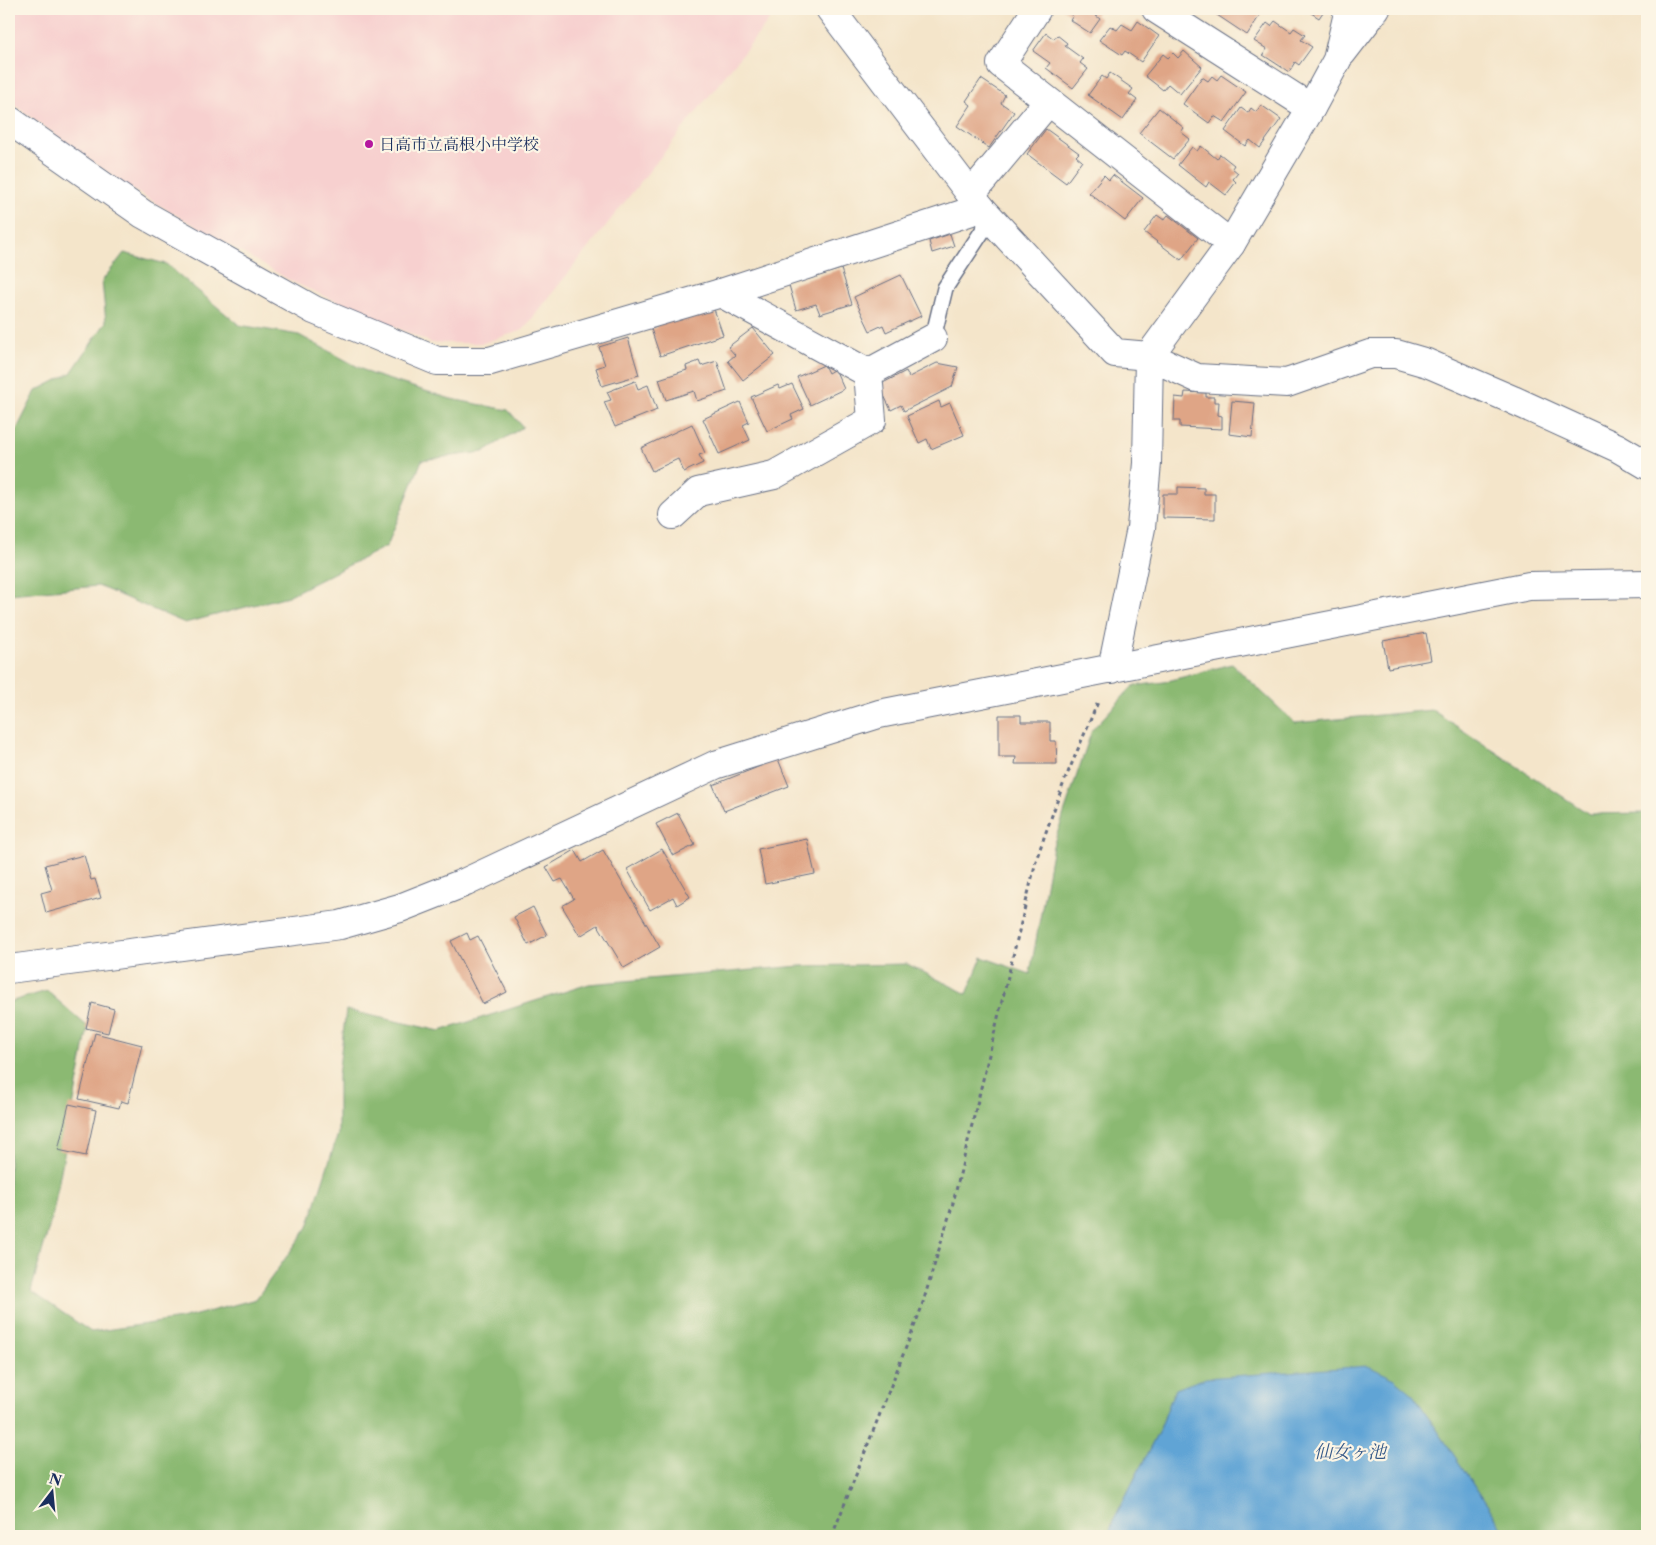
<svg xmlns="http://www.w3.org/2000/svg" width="1656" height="1545" viewBox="0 0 1656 1545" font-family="'Libre Caslon Text','Noto Serif JP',serif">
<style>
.built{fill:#f7d0cf}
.forest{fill:#8bb972;stroke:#537468}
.water{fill:#61a4d5;stroke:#3e6a9a}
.building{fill:#dfa586}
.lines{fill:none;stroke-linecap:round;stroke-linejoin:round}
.service-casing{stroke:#676f84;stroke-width:18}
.minor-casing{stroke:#676f84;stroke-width:30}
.path{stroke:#676f84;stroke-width:3;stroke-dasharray:4 4;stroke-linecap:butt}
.service{stroke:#fff;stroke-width:15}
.minor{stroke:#fff;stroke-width:28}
.poi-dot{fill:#b5179e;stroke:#fcf5e5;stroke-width:2}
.labels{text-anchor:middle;stroke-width:4.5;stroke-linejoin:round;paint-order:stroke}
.poi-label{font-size:16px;fill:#1b2f5e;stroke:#fcf5e5;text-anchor:start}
.water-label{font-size:18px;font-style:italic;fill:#345888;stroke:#fcf5e5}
</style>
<rect width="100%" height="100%" fill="#fcf5e5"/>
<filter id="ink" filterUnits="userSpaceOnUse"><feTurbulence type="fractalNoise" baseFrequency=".02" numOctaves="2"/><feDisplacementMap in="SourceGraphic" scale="10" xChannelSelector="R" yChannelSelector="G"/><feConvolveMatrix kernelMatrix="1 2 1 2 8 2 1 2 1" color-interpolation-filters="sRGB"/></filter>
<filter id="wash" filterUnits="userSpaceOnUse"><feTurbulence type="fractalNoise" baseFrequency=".0096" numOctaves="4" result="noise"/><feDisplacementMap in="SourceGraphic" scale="20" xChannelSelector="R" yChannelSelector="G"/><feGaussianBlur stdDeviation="1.12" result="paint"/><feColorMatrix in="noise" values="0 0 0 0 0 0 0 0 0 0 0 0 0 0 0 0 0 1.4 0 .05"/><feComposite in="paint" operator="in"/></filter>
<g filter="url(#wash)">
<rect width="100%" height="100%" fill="#f4e5ca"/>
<path class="built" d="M9,9h769l-255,321 -40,13h-51l-139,-61 -165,-95 -119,-86z"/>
<g class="forest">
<path d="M124,253l42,11 73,61 60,10 72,39 80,25 57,11 15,17 -40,25 -61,8 -35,86 -99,50 -103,27 -87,-37 -89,8v-149l27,-54 35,-18 35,-51 -4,-41z"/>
<path d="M1232,664l63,59 137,-13 157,104 58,-1v723h-139l-95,-142 -238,-5 -15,40 -47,92 -5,15h-1099v-534l38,-11 41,36 -35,186 -22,78 60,41 90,-13 75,-20 52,-72 30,-93v-58l8,-66 94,21 149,-47 211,-18 107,-2 60,30 15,-37 48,17 23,-128 39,-116 41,-44 31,-4z"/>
</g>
<path class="water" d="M1368,1366l27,13 18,15 95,142h-400l5,-15 47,-92 15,-40 31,-11z"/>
<g id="blocks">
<g class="building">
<path d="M1063,9h36l-4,6 5,4 -10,14 -20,-13 3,-4z"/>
<path d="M1212,9h45l5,3 -15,23 -36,-24z"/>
<path d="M1305,9h20l-6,9z"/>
<path d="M1138,21l21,15 -18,26 -16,-11 -3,4 -23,-15 11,-14 7,4 5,-6 10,6z"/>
<path d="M1275,21l16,11 3,-4 11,7 -4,5 11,7 -13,18 -4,-3 -6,10 -26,-17 4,-6 -13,-8 13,-18 4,3z"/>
<path d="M1046,33l8,6 3,-4 10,8 -2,3 18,13 -3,4 8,6 -15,19 -27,-20 4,-5 -17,-12z"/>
<path d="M1184,51l18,16 -22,27 -12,-10 -5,6 -18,-14 18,-22 5,4 5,-5 5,5z"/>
<path d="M1110,73l23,16 -4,5 8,6 -14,20 -35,-25 14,-19 4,3z"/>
<path d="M1221,75l25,17 -22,30 -10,-6 -5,7 -26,-19 19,-27 6,4 4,-5 5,4z"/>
<path d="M981,79l24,16 -4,8 13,9 -25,36 -32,-22 14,-21 -5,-4z"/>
<path d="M1261,105l20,14 -21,29 -10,-8 -5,6 -20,-15 16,-23 7,5 3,-5 5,4z"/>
<path d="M1159,108l25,20 -3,4 9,7 -17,20 -34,-26z"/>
<path d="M1046,129l33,24 -3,3 6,5 -16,22 -39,-29z"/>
<path d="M1201,146l16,13 3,-5 14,11 -2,3 6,5 -5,6 3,3 -10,13 -17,-13 -3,5 -28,-22 14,-18 5,4z"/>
<path d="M1104,175l5,5 4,-5 30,23 -18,23 -36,-28z"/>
<path d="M1157,215l7,5 4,-5 30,23 -17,22 -37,-28z"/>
<path d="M950,234l4,12 -22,7 -3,-12z"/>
<path d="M841,269l11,35 -32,10 -4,-10 -20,6 -7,-25z"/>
<path d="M901,275l20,41 -35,16 -3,-7 -13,6 -16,-34z"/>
<path d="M714,309l9,26 -63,21 -9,-27 6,-2 -2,-5 18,-6 2,5z"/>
<path d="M753,328l22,27 -32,25 -15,-19 7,-6 -7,-8z"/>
<path d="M628,338l11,37 -37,11 -6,-18 9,-3 -6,-18z"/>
<path d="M699,361l2,5 16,-5 10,30 -30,10 -3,-10 -28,9 -7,-21 28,-9 -1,-4z"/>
<path d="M937,363l21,4 -6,20 -48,24 -3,-6 -10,5 -12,-25 27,-14 3,6z"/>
<path d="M824,365l4,8 7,-4 9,20 -34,16 -13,-28z"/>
<path d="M635,381l3,8 10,-4 9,25 -42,17 -11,-25 7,-2 -4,-8z"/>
<path d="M792,384l12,25 -13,6 2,4 -26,12 -16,-34 27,-12 2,4z"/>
<path d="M1185,392l21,1v4h8v5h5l-1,13 4,1v13l-42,-2v-6h-6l1,-24 9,1z"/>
<path d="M939,401l2,6 9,-4 14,32 -33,14 -4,-10 -8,4 -12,-27z"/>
<path d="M1232,401l23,2 -3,34 -23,-3z"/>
<path d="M740,402l9,20 -6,3 7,15 -31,14 -16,-35z"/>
<path d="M692,424l13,29 -6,2 4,8 -19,9 -6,-13 -26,12 -11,-23z"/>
<path d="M1178,487l26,1v6h11v25l-52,-1v-24h15z"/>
<path d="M1426,633l5,27 -43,8 -5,-27z"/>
<path d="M999,715h22v7h29v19h6l1,23h-42l1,-7h-17z"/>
<path d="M778,759l11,27 -65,25 -11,-26z"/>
<path d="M678,813l17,32 -22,11 -17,-32z"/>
<path d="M807,839l8,35 -50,10 -7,-35z"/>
<path d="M662,849l28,48 -13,8 -4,-8 -23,13 -23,-41z"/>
<path d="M575,850l7,12 21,-12 57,97 -36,21 -26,-43 -18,11 -18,-30 12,-7 -12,-20 -7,3 -9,-15z"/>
<path d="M84,855l7,25 4,-1 6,19 -55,15 -5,-20 11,-3 -7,-25z"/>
<path d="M533,907l14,28 -19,10 -14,-28z"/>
<path d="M467,933l3,7 8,-4 29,56 -24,12 -32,-63z"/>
<path d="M92,1003l22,6 -6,24 -22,-5z"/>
<path d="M95,1033l47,12 -14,58 -7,-2 -2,7 -40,-9z"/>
<path d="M69,1104l27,6 -10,46 -28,-6z"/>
</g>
</g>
</g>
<g filter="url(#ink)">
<use href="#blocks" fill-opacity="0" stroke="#676f84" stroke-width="1"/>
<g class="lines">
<g class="service-casing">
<path id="service" d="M933,338l12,-50 46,-70"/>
</g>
<g class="minor-casing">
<g id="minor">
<path d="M830,9l151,199 134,145 34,3 48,22 90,5 83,-29h26l31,9 86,37 105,48 29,17"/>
<path d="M1037,9l-36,55 230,180"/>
<path d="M1156,9l155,99"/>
<path d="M1342,53l34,-44"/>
<path d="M9,120l134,94 171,96 123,51h53l231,-68 260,-85"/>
<path d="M971,194l77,-92"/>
<path d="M721,293l147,80 65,-35"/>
<path d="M673,515l25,-23 76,-17 98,-55 -4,-47"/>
<path d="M1112,669l29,-141 6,-65 2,-107 82,-112 80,-136 26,-48 12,-51"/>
<path d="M9,969l331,-44 60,-17 66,-26 249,-117 164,-51 650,-128 118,-2"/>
</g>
</g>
<path class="path" d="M832,1536l89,-227 32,-106 84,-346 27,-75 34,-80"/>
<use href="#service" class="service"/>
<use href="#minor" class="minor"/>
</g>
</g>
<circle class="poi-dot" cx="369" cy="144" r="5"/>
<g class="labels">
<g class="poi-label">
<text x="379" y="150">日高市立高根小中学校</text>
</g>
<g class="water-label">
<text x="1350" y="1458">仙女ヶ池</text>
</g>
</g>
<rect width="1656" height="1545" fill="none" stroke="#fcf5e5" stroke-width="30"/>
<g transform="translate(52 1492) rotate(16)" stroke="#fcf5e5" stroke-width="4" paint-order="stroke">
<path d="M0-4L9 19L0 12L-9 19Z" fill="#1b2f5e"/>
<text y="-8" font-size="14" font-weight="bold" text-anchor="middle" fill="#1b2f5e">N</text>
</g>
</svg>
